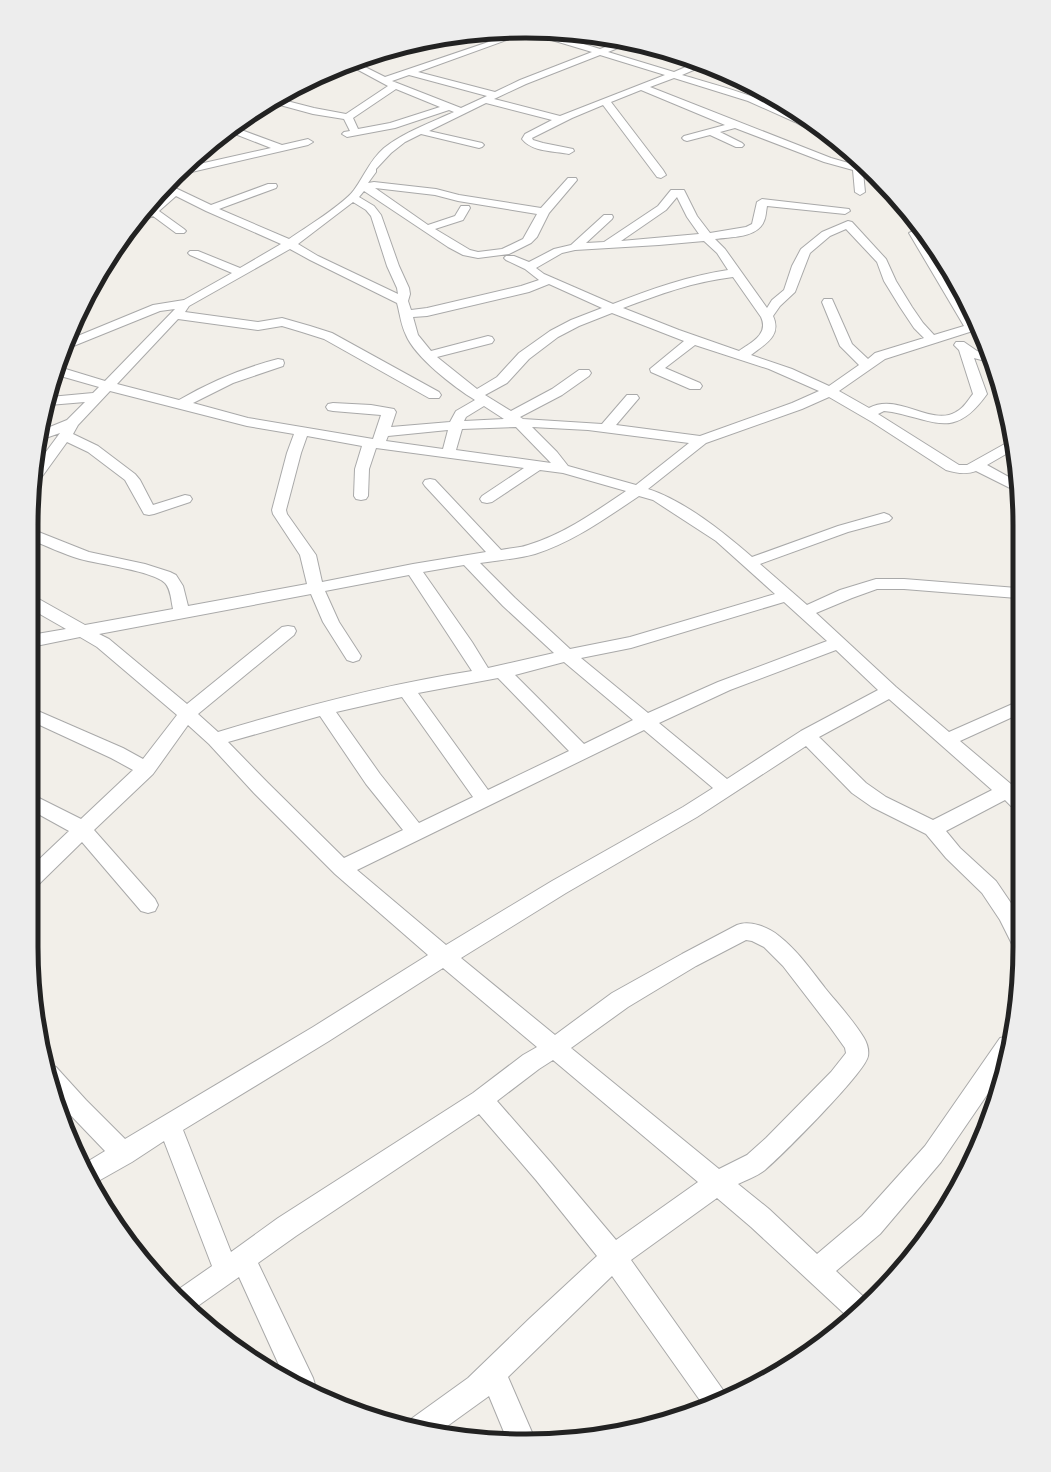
<svg xmlns="http://www.w3.org/2000/svg" width="1051" height="1472" viewBox="0 0 1051 1472" font-family="Barlow,sans-serif">
<style>
.lines{fill:none;stroke-linecap:round;stroke-linejoin:round}
.minor-casing{stroke:#a9a9a9;stroke-width:2}
.minor{fill:#fff;fill-rule:evenodd}
.rim{fill:none;stroke:#222;stroke-width:5}
</style>
<rect width="100%" height="100%" fill="#f2efe9"/>
<g class="lines">
<g class="minor-casing">
<g id="minor">
<path d="M545,32l55,17 19,-7 9,2 -20,8 66,20 21,-9 8,3 -21,9c51,15 115,31 154,67h-5l-36,-20 -47,-21 -74,-23 -24,9 181,71 21,6 -3,-5 3,-2 15,14 -4,1 2,20 -5,3 -5,-3 -2,-22 -29,-8 -89,-34 -15,4 22,11 2,2 -2,2h-6l-26,-12 -23,6 -3,-1 -2,-2 2,-2 41,-11 -84,-35 -30,12 52,68 3,5 -5,3 -4,-1 -54,-72 -31,13 -40,20 1,2 10,3 30,6 1,2 -5,3c-15,-3 -37,-2 -47,-15l3,-5 27,-14 -66,-17 -57,28 53,12 2,2 -2,2 -3,1 -58,-14 -16,8 -14,11 -15,16v3l-8,11 6,-1 62,7 23,6 82,13 27,-30h8l1,2 -28,33 -12,24 -6,6 -22,11 -31,4 -15,-3 -15,-8 -84,-56 -5,6 15,9 7,9 18,51 10,22 1,6 -2,7 3,9 16,-2 94,-22 18,-6 -14,-11 -19,-9 -2,-2 2,-2h8l15,6 25,-13 17,-4 33,-30h8l1,2 -1,2 -26,24 18,-1 54,-36 13,-16h13l13,26 13,17 36,-6 6,-3 5,-22 5,-3 87,10 1,2 -5,3 -78,-8c-1,5 -1,11 -3,15 -6,17 -34,16 -49,18l10,10 42,59 5,-8 12,-10 8,-24 9,-17 21,-17 26,-11 4,1 34,37 10,22 16,26 11,16 11,12 30,-9 -55,-93 6,-3 4,1 55,92h2l3,6 -94,30 -46,32 30,17c29,-16 62,19 87,4 8,-4 12,-12 17,-18l-14,-44 -5,-5 2,-3h8l13,9 10,3 2,8 -15,-4 13,36c-32,45 -50,27 -95,18l-8,-1 -6,3 81,51h8l43,-24 3,9 -26,15 29,16v10l-40,-20c-10,4 -20,2 -30,-1l-74,-48 -43,-25 -27,12 -96,34 -58,46c37,12 75,43 104,68l86,-31 46,-13 5,2 3,3 -3,3 -41,11 -88,32 47,41 33,-15 36,-11h28l113,9v10l-113,-9h-27l-25,9 -36,15 80,74 53,45 68,-30v13l-57,26 58,49v18l-7,-2 -6,-6 -59,31 14,17 36,33 19,28 4,7v31l-7,-3 -12,-24 -18,-27 -36,-35 -20,-24 -54,-27 -20,-14 -46,-47 -109,71 -131,76 -105,65 94,77 57,-42 70,-39 55,-29c13,-5 31,2 42,11 18,14 32,34 46,52 13,16 28,32 39,50 3,5 5,12 4,18 -2,16 -87,100 -103,114 -8,6 -18,10 -27,14l31,25 48,45 45,-38 63,-70 75,-108 10,-2 -6,34 -63,92 -61,72 -44,37 32,30 -18,18 -99,-92 -34,-29 -86,62 97,137 -13,6 -11,3 -92,-130 -104,101 26,60h-28l-17,-41 -50,36 -31,-6 3,-7 57,-41 61,-59 68,-63 -61,-76 -57,-66 -183,122 -38,27 55,115 3,10 -2,5 -7,-3 -24,-16 -44,-97 -47,33 -16,-19 36,-25 -48,-125 -32,21 -39,22 -11,-19 23,-14 -47,-49 -10,-27 -1,-11 9,3 30,33 39,39 188,-112 115,-72 -93,-81 -81,-81 -45,-49 -21,-19 -35,49 -59,56 61,69 3,6 -3,6 -7,2 -7,-2 -59,-69 -44,43 -7,2v-20l38,-36 -38,-21v-16l50,25 52,-49 -22,-12 -80,-37v-13l92,40 20,11 34,-44 -80,-68 -17,-10 -49,10v-12l35,-6 -35,-20v-12l6,1 48,27 88,-16c-2,-8 -2,-20 -8,-26 -12,-12 -67,-19 -85,-24 -17,-5 -33,-13 -49,-19v-11l58,23 56,12 25,8 6,3 7,11 5,20 119,-22 -7,-29 -27,-41 -1,-4 15,-57 7,-19 -47,-8 -137,-35 -32,34 -5,9 25,12 37,28 5,6 13,25 32,-10 5,1 2,3 -2,3 -36,12 -5,1 -5,-1 -19,-34 -37,-28 -21,-10 -26,36 -5,1 1,-15 23,-31 -20,7v-9l27,-11 18,-18 -36,3 1,-8 43,-4 6,-6 -42,-12 2,-8 46,14 70,-72 -15,2 -94,38 2,-9 85,-35 31,-5 48,-27 -42,-18 -2,-2 2,-2h8l42,17 41,-24 -75,-33 -30,-15 -17,15 25,18 2,2 -2,2h-8l-23,-17 -9,5 -6,1 7,-11 23,-19 -5,-2 6,-5 42,20 57,-21h8l1,2 -1,2 -57,21 70,30c16,-11 55,-35 65,-49 11,-15 16,-30 30,-42 20,-16 46,-25 70,-36l-5,-2 -54,18 -48,9 -5,-3 2,-2 6,-1 -6,-12 -31,-5 -33,-9 -2,-2 2,-2 3,-1 31,8 32,6 42,-28 -39,-21 6,-3 30,15 127,-43 14,-1 -108,39 77,20 25,-12 72,-28 -57,-17 -1,-2zM600,55l65,20 -105,41 -66,-17 32,-15zM409,75l78,21 -26,12 -69,-27zM396,89l44,18 -50,16 -32,6 -5,-11zM375,188l60,7 23,6 79,13 -14,25 -21,10 -24,3 -8,-2 -35,-21 28,-9 7,-12 -1,-2h-8l-6,10 -27,9zM677,197l10,20 12,17 -78,7 45,-31zM353,202l13,8 5,6 16,50 10,22 1,6 -80,-38 -20,-12zM846,229l31,33 7,19 16,26 14,21 10,10 -49,15 -7,6 -16,-15 -20,-45h-8l-2,3 18,44 19,19 -30,21 -37,-17 -41,-14c14,-11 31,-19 22,-39l7,-10 15,-14 15,-39 20,-17zM704,241l13,12 11,17c-40,6 -77,19 -115,34l-69,-30 -8,-6 26,-15 13,-3 84,-5zM290,249l20,11 87,43c3,11 4,22 9,32 9,22 48,52 69,65l-19,11 -6,11 -59,5 5,-15 -2,-3 -23,-4 -38,-2 -5,1 -2,3 2,3 5,1 48,4 -8,24 -125,-21 -55,-15 40,-20 50,-17 1,-3 -1,-3 -5,-1c-35,9 -68,23 -99,41l-62,-16 61,-65 80,11 24,-4 20,6 22,7 105,59h10l2,-3 -2,-3 -107,-59 -22,-7 -28,-8 -24,4 -73,-10 4,-6zM733,277l28,40c8,17 -9,25 -22,34l-60,-21 -56,-22c38,-14 69,-26 110,-31zM549,284l53,24 -31,12 -21,11 -31,22 -22,24 -20,12 -40,-32 55,-14 2,-3 -2,-3 -4,-1 -57,15 -13,-16 -5,-18 14,-1 102,-24zM612,313l72,28 -34,28 1,3 39,17h10l2,-3 -2,-3 -35,-15 30,-23 74,24 50,22 -27,12 -92,33 -84,-11 23,-27 -2,-3h-10l-25,29 -79,-5 -3,-2 42,-22 27,-19 2,-3 -2,-3h-10l-27,19 -41,22 -26,-16 22,-12 22,-24 29,-22 21,-11zM484,406l20,13 -40,2 2,-4zM516,427l35,36 -95,-13 6,-21zM532,427l56,3 101,13 -53,42 -68,-19 -11,-14zM448,430l-5,19 -57,-8 2,-5zM307,436l55,10 -7,23 -1,27 2,3 5,1 5,-1 2,-3 1,-27 7,-21 148,20 -42,28 -2,3 2,3 5,1 5,-1 48,-32 23,3 63,18c-31,21 -62,43 -98,54 -8,3 -18,3 -27,5l-66,-70 -5,-1 -5,1 -2,3 2,3 61,66 -73,12 -91,18 -6,-27 -29,-41 -1,-4 15,-57zM639,496l14,4 63,41 59,53 -145,43 -60,12 -55,-51 -35,-35c18,-3 37,-4 55,-9 38,-12 71,-36 104,-58zM464,565l39,41 51,47 -66,15 -16,-26 -49,-70zM409,575l63,96c-85,13 -171,36 -254,61l-20,-18 96,-79 2,-4 -2,-4 -6,-1 -6,1 -95,77 -78,-65 -10,-5 212,-40 12,28 24,38 6,2 6,-2 2,-4 -22,-34 -14,-31zM784,602l43,39 -109,41 -70,31 -67,-55 50,-10zM836,650l42,40 -77,41 -74,48 -68,-56 71,-33zM564,662l69,58 -49,24 -69,-69zM498,678l71,73 -81,39 -70,-97zM402,697l71,100 -54,26 -39,-49 -44,-62zM889,699l103,91 -59,30 -47,-23 -20,-14 -47,-46zM320,716l46,68 37,46 -59,28 -76,-75 -40,-41zM644,730l69,58 -30,19 -131,74 -106,64 -89,-75zM746,940l6,1 12,6 19,19 47,61 15,21 1,5 -15,19 -65,66 -19,17 -28,14 -148,-121 57,-41 68,-41zM443,968l94,79 -14,8 -50,38 -195,125 -47,34 -48,-122 146,-89zM553,1060l145,122 -82,58 -64,-76 -55,-63 42,-32z"/>
<path d="M236,128l46,17 26,-6 5,3 -5,3 -125,29 -3,-1 6,-6 85,-19 -41,-16z"/>
</g>
</g>
<use href="#minor" class="minor"/>
</g>
<path d="M0 0H1051V1472H0ZM525 38H526A487 487 0 0 1 1013 525V947A487 487 0 0 1 526 1434H525A487 487 0 0 1 38 947V525A487 487 0 0 1 525 38Z" fill="#ededed" fill-rule="evenodd"/>
<path class="rim" d="M525 38H526A487 487 0 0 1 1013 525V947A487 487 0 0 1 526 1434H525A487 487 0 0 1 38 947V525A487 487 0 0 1 525 38Z"/>
</svg>
